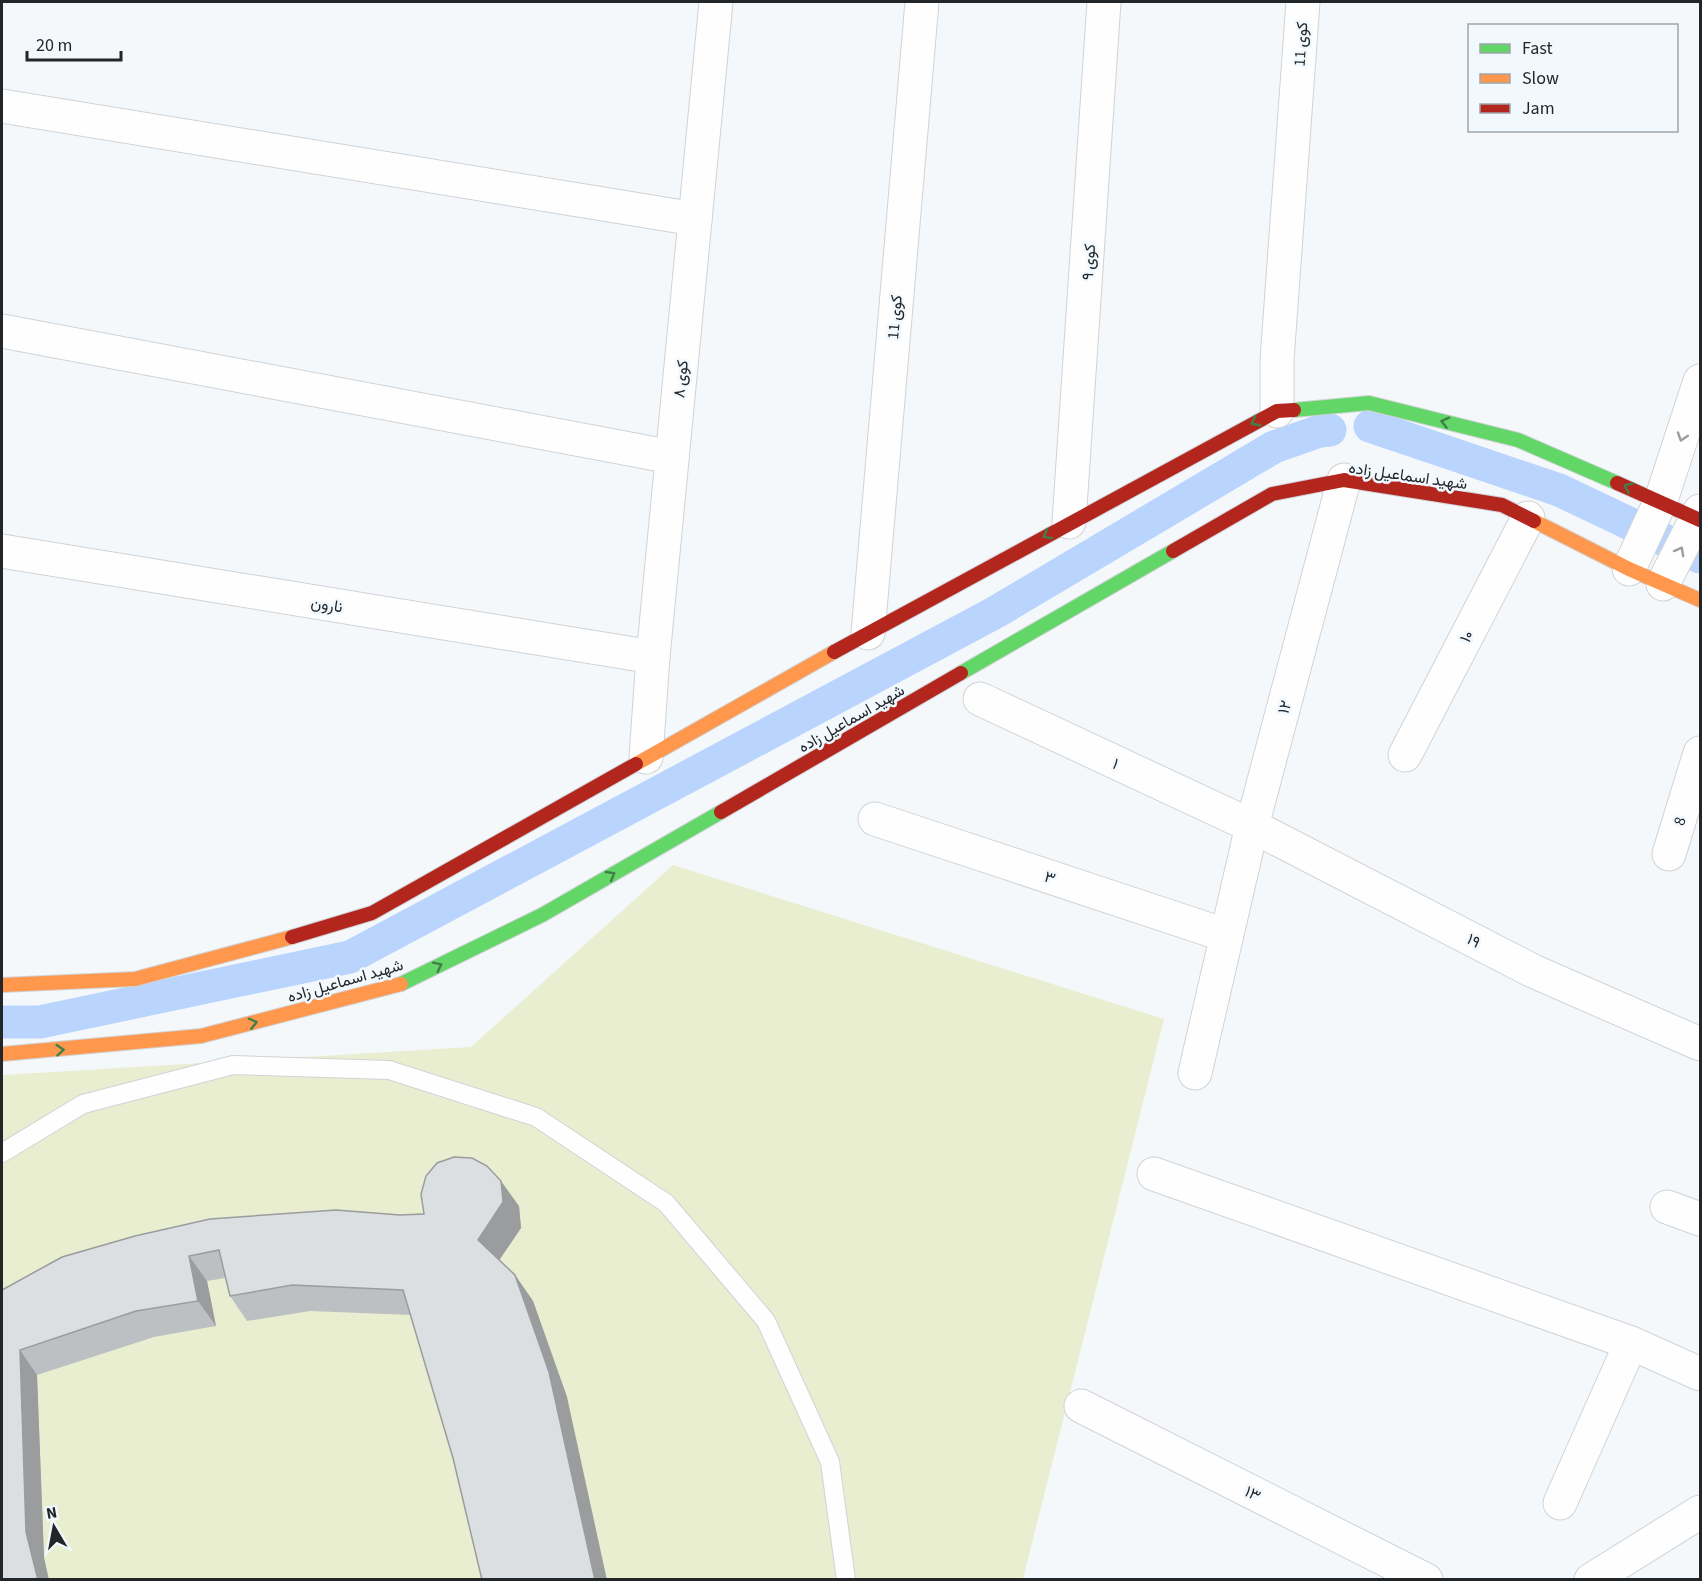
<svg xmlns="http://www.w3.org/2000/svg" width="1702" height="1581" viewBox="0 0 1702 1581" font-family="'Source Sans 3',Vazirmatn,sans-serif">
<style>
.green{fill:#eaeed0}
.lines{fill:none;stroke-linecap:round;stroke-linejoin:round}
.canal{stroke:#b9d5fe;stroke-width:33}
.lane-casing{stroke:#d0d3d6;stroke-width:20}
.street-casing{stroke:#d0d3d6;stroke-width:35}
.fast-casing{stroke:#d0d3d6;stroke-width:16}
.slow-casing{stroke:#d0d3d6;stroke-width:16}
.jam-casing{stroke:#d0d3d6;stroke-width:16}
.lane{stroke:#fefefe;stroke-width:18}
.street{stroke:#fefefe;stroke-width:33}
.fast{stroke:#63d668;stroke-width:14}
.slow{stroke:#ff974d;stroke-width:14}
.jam{stroke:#b3261e;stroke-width:14}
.wall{fill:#bdc0c2}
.shaded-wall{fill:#9a9c9e}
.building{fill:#dcdfe2;stroke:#9a9c9e;stroke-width:1.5}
.oneway{stroke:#427e48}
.oneway2{stroke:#9b9d9e}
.labels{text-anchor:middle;stroke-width:5;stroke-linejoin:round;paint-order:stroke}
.street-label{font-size:16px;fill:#222629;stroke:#f2f9fe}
</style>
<rect width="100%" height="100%" fill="#f5f8fb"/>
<path class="green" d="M673,865l491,154 -141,560 -1021,1v-505l469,-28z"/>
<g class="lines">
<g class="canal">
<path d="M1370,426l189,64 141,67"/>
<path d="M2,1022h38l310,-65 646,-345 278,-165 46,-16 10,-1"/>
</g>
<g class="lane-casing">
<path id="lane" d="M2,1153l81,-49 150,-39 156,5 147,47 130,86 100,118 64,141 16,118"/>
</g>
<g class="street-casing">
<g id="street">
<path d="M2,106l693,113"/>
<path d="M2,331l670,126"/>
<path d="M1277,411v-51l26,-358"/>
<path d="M1069,522l35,-520"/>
<path d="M2,551l651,106"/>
<path d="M1629,569l32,-69 39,-119"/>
<path d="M1663,584l37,-73"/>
<path d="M868,633l54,-631"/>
<path d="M980,699l272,127 281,145 167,73"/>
<path d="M1405,755l123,-237"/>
<path d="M646,757l7,-100 63,-655"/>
<path d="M875,819l350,116"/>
<path d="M1669,854l31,-101"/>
<path d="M1195,1073l57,-247 92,-346"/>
<path d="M1154,1174l477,169 69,31"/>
<path d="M1667,1207l33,12"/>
<path d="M1081,1406l345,174"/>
<path d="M1560,1503l71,-160"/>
<path d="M1591,1580l109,-68"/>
</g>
</g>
<g class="fast-casing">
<g id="fast">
<path d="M1294,410l75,-7 149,37 99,43"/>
<path d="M961,673l212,-122"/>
<path d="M401,984l141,-69 179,-103"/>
</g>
</g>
<g class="slow-casing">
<g id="slow">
<path d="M1534,521l95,48 71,31"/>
<path d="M636,764l198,-112"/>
<path d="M2,985l133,-6 157,-42"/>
<path d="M2,1054l199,-18 200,-52"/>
</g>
</g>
<g class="jam-casing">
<g id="jam">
<path d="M1617,483l83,37"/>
<path d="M1173,551l99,-57 72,-14 158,25 32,16"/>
<path d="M834,652l443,-241 17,-1"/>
<path d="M721,812l240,-139"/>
<path d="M292,937l80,-24 264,-149"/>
</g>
</g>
<use href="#lane" class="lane"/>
<use href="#street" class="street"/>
<use href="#fast" class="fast"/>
<use href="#slow" class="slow"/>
<use href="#jam" class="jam"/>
</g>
<path class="wall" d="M519,1206l2,22 -22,32 16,15 18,26 34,96 -114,61 -42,-143 -101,-4 -63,10 -17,-25 -5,-18 -18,3 9,45 -62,11 -117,38 7,182 -42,23v-290l398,-75z"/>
<g class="shaded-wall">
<path d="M501,1181l18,25 2,22 -25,37 -18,-25z"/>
<path d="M189,1256l18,25 9,45 -18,-25z"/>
<path d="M515,1275l18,26 34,96 40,183h-12z"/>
<path d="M20,1350l17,25 7,182 5,23h-11l-12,-48z"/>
</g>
<path class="building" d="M454,1157l18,1 15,8 14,15 2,21 -25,38 37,35 34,97 46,208h-113l-29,-122 -50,-168 -111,-5 -62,11 -11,-46 -30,6 9,45 -62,10 -116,39 6,182 12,48h-36v-290l60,-33 73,-21 75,-17 126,-9 64,5 24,-1 -3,-20 5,-18 11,-13z"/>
<defs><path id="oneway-chevron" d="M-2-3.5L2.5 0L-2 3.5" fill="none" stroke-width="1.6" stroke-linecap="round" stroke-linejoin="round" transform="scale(1.5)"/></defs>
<g class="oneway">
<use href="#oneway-chevron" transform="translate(1255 422) rotate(152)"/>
<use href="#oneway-chevron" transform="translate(1445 422) rotate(-166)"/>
<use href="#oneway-chevron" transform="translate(1628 487) rotate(-157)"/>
<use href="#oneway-chevron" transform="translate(1047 535) rotate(151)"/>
<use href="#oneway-chevron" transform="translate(611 875) rotate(-30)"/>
<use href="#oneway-chevron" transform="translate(438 966) rotate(-26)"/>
<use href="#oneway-chevron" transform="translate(253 1023) rotate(-14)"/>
<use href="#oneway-chevron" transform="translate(60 1050) rotate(-5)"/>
</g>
<g class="oneway2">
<use href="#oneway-chevron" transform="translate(1682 437) rotate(108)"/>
<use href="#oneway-chevron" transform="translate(1680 551) rotate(-61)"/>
</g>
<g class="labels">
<g class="street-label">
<text transform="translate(1300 44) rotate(-86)" y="6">کوی 11</text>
<text transform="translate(1088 262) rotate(-86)" y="6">کوی ۹</text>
<text transform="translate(894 317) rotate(-85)" y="6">کوی 11</text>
<text transform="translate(680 379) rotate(-84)" y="6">کوی ۸</text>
<text transform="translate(1408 475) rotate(8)" y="6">شهید اسماعیل زاده</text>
<text transform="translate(327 604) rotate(9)" y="6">نارون</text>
<text transform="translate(1466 636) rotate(-62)" y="6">۱۰</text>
<text transform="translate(1284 707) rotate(-75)" y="6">۱۲</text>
<text transform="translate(851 718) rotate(-30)" y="6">شهید اسماعیل زاده</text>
<text transform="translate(1116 763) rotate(25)" y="6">۱</text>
<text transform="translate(1679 821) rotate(-73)" y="6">8</text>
<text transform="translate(1050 877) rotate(18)" y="6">۳</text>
<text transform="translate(1474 940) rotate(27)" y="6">۱۹</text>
<text transform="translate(345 980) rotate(-16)" y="6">شهید اسماعیل زاده</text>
<text transform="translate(1253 1493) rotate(27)" y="6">۱۳</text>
</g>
</g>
<rect width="1702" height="1581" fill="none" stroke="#222629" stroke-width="6"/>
<rect x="1468" y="24" width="210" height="108" fill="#f2f9fe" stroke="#9fa5a9" stroke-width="1.5"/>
<rect x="1480" y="44" width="30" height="9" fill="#63d668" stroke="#9fa5a9" stroke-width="1.5"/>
<text x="1522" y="54" font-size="18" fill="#222629">Fast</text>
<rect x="1480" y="74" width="30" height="9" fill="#ff974d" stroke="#9fa5a9" stroke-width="1.5"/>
<text x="1522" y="84" font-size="18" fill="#222629">Slow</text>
<rect x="1480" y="104" width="30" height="9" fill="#b3261e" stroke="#9fa5a9" stroke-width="1.5"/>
<text x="1522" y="114" font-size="18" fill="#222629">Jam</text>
<g transform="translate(54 1527) rotate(350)" stroke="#f2f9fe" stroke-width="4.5" paint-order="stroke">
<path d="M0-4.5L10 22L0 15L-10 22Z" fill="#222629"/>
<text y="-9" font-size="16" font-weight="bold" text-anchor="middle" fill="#222629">N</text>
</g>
<path d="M27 51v9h94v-9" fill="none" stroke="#222629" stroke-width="3"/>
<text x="36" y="51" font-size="18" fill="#222629" stroke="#f2f9fe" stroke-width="4.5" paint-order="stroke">20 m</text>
</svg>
